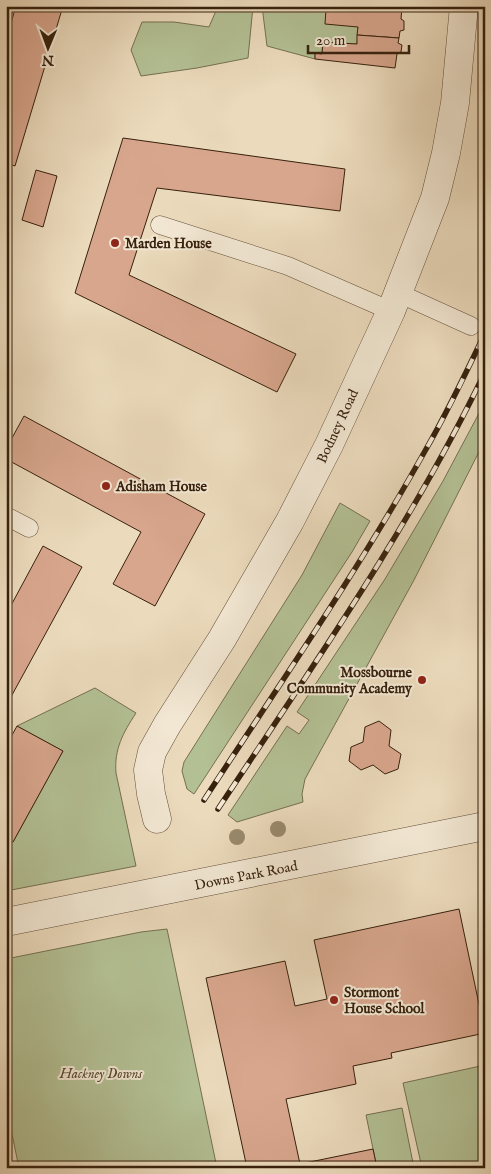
<svg xmlns="http://www.w3.org/2000/svg" width="491" height="1174" viewBox="0 0 491 1174" font-family="'IM FELL English',serif">
<style>
.green{fill:#b3c094;stroke:#757050}
.building{fill:#d8a68d;stroke:#37210d}
.lines{fill:none;stroke-linecap:round;stroke-linejoin:round}
.lane-casing{stroke:#644f39;stroke-width:19}
.street-casing{stroke:#644f39;stroke-width:29}
.lane{stroke:#f2e7d3;stroke-width:18}
.street{stroke:#f2e7d3;stroke-width:28}
.rail-casing{stroke:#37210d;stroke-width:5.5}
.rail{stroke:#f2e7d3;stroke-width:4;stroke-dasharray:11;stroke-linecap:butt}
.tree{fill:#998a6e}
.poi-dot{fill:#8f2418;stroke:#f2e7d3;stroke-width:2}
.labels{text-anchor:middle;stroke-width:4;stroke-linejoin:round;paint-order:stroke}
.poi-label{font-size:14px;font-weight:bold;fill:#37210d;stroke:#f2e7d3;text-anchor:start}
.street-label{font-size:14px;fill:#37210d;stroke:#f2e7d3}
.park-label{font-size:14px;font-style:italic;fill:#56492f;stroke:#f2e7d3}
</style>
<rect width="100%" height="100%" fill="#ebdabc"/>
<filter id="stains"><feTurbulence type="fractalNoise" baseFrequency=".004" numOctaves="4"/><feColorMatrix values="0 0 0 0 .2 0 0 0 0 .09 0 0 0 0 .02 0 0 0 .5 -.17"/></filter>
<radialGradient id="worn" r=".72"><stop offset=".6" stop-color="#630" stop-opacity="0"/><stop offset="1" stop-color="#630" stop-opacity=".3"/></radialGradient>
<g class="green">
<path d="M218,6h35l-5,52 -51,10 -56,8 -10,-26 11,-28h32l35,5z"/>
<path d="M262,6h58v3h6l32,18 -1,17 -34,-2 -1,12h-7v5l-48,-13z"/>
<path d="M485,402v38l-71,140 -109,199 -3,15 1,8 -66,20 -9,-7 59,-89 12,8 10,-14 -12,-8 88,-133 58,-98z"/>
<path d="M340,503l30,18 -18,31 -158,242 -7,-5 -5,-18 2,-9 118,-187z"/>
<path d="M95,688l41,25c-13,20 -22,36 -20,60l20,93 -130,25v-47l7,-2 50,-91 -46,-25z"/>
<path d="M167,929l50,239h-198l-13,-63v-146l135,-27z"/>
<path d="M485,1065v103h-63l-19,-85z"/>
<path d="M402,1108l12,60h-37l-11,-53z"/>
</g>
<g class="building">
<path d="M16,6h47l-48,160 -9,-3v-123z"/>
<path d="M320,6l82,1 -1,12 3,2v9l-4,1 -1,7 -42,-3 1,-8 -33,-3 1,-15h-6z"/>
<path d="M357,35l42,3 -1,5 4,2 -1,7 -4,2 -2,14 -80,-9v-6l7,1 1,-12 34,2z"/>
<path d="M123,138l222,31 -5,42 -183,-23 -28,87 167,79 -19,38 -202,-99z"/>
<path d="M36,170l21,6 -14,51 -21,-7z"/>
<path d="M24,416l181,98 -50,92 -42,-22 28,-52 -135,-73v-10z"/>
<path d="M43,546l39,21 -76,139v-96l2,1z"/>
<path d="M379,721l12,9 -2,16 12,8 -3,15 -13,5 -12,-9 -12,5 -12,-9 2,-14 12,-5 2,-15z"/>
<path d="M17,726l46,25 -50,91 -7,2v-83l6,-11 -6,-4z"/>
<path d="M459,909l26,124 -94,20 1,5 -39,8 3,18 -70,15 14,65 73,-15 4,19h-130l-41,-190 79,-17 10,45 32,-7 -13,-59z"/>
</g>
<g class="lines">
<g class="lane-casing">
<g id="lane">
<path d="M160,225l128,41 103,45"/>
<path d="M398,293l73,33"/>
<path d="M6,516l23,12"/>
</g>
</g>
<g class="street-casing">
<g id="street">
<path d="M157,819l-6,-25 -3,-24 4,-18 15,-27 55,-86 68,-118 39,-76 62,-134 44,-113 11,-45 9,-50 9,-97"/>
<path d="M6,922l479,-96"/>
</g>
</g>
<use href="#lane" class="lane"/>
<use href="#street" class="street"/>
<g class="rail-casing">
<g id="rail">
<path d="M204,800c75,-115 154,-229 221,-349 22,-38 41,-78 60,-118"/>
<path d="M218,809c94,-142 193,-283 267,-437"/>
</g>
</g>
<use href="#rail" class="rail"/>
</g>
<g class="tree">
<circle cx="278" cy="829" r="8"/>
<circle cx="237" cy="837" r="8"/>
</g>
<g class="poi-dot">
<circle cx="115" cy="243" r="5"/>
<circle cx="106" cy="486" r="5"/>
<circle cx="422" cy="680" r="5"/>
<circle cx="334" cy="1000" r="5"/>
</g>
<g class="labels">
<g class="poi-label">
<text x="125" y="248">Marden House</text>
<text x="116" y="491">Adisham House</text>
<text x="412" y="677" text-anchor="end">Mossbourne<tspan x="412" dy="16">Community Academy</tspan></text>
<text x="344" y="997">Stormont<tspan x="344" dy="16">House School</tspan></text>
</g>
<g class="street-label">
<text transform="translate(337 426) rotate(-65)" y="5">Bodney Road</text>
<text transform="translate(246 875) rotate(-11)" y="5">Downs Park Road</text>
</g>
<g class="park-label">
<text x="101" y="1078">Hackney Downs</text>
</g>
</g>
<rect width="491" height="1174" fill="none" stroke="#ebdabc" stroke-width="25"/>
<rect x="8" y="8" width="476" height="1159" fill="none" stroke="#37210d" stroke-width="2.5"/>
<rect x="12" y="12" width="466" height="1149" fill="none" stroke="#37210d"/>
<g transform="translate(48 48) rotate(181)" stroke="#f2e7d3" stroke-width="4" paint-order="stroke">
<path d="M0-4L9 19L0 12L-9 19Z" fill="#37210d"/>
<text y="-8" font-size="14" font-weight="bold" text-anchor="middle" fill="#37210d">N</text>
</g>
<path d="M308 45v8h101v-8" fill="none" stroke="#37210d" stroke-width="2.5"/>
<text x="316" y="45" font-size="15" fill="#37210d" stroke="#f2e7d3" stroke-width="4" paint-order="stroke">20 m</text>
<rect width="100%" height="100%" filter="url(#stains)"/>
<rect width="100%" height="100%" fill="url(#worn)"/>
</svg>
